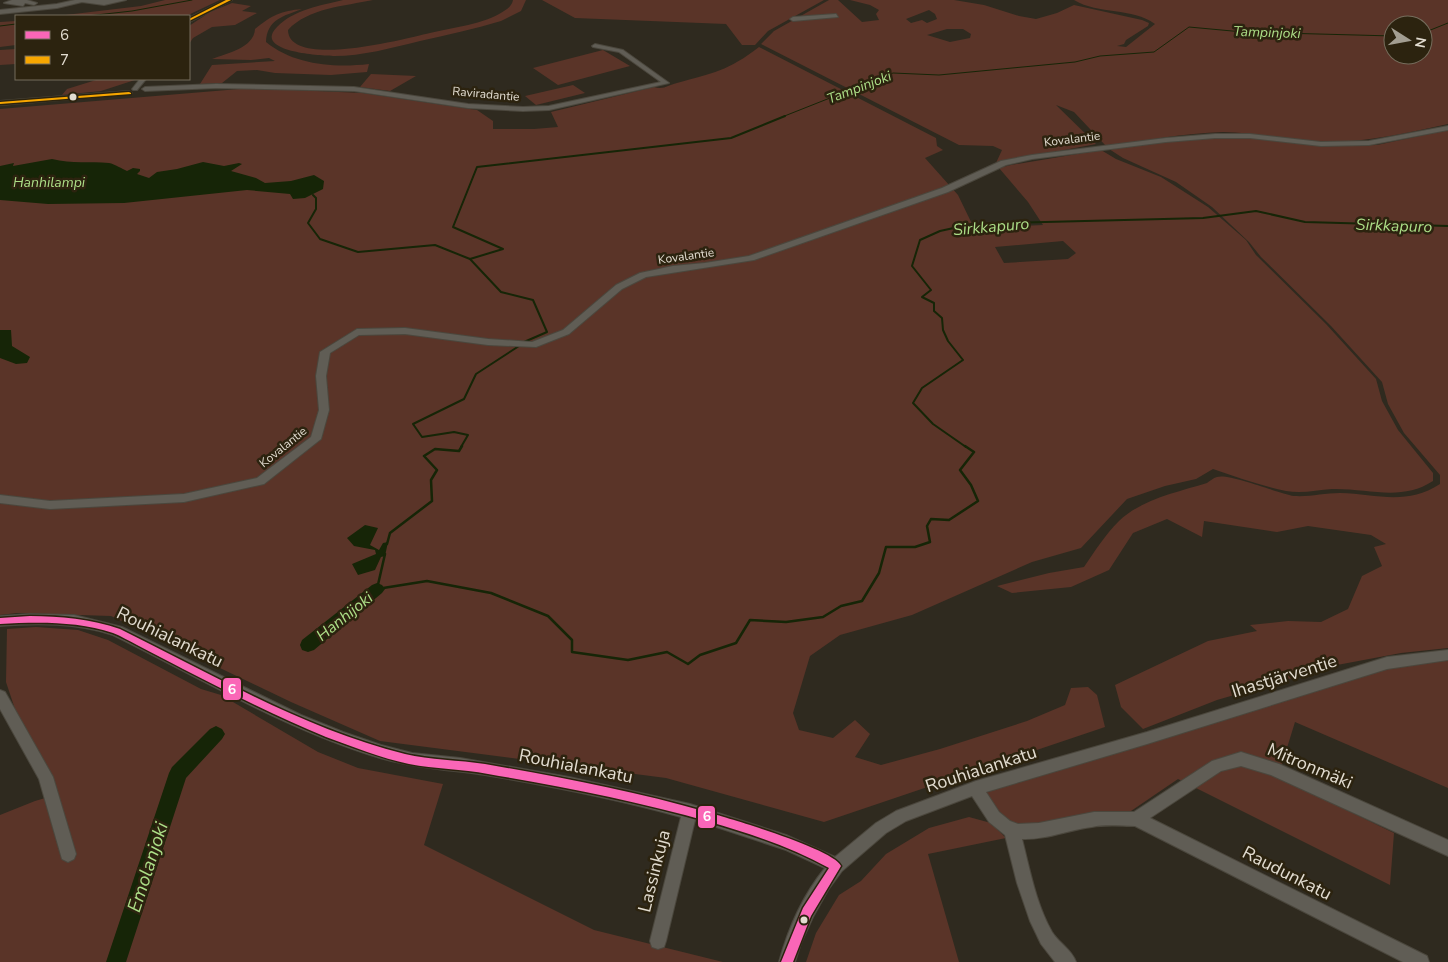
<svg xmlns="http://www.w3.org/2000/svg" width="1448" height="962" viewBox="0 0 1448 962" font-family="'Nunito Sans',sans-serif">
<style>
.green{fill:#5a3428;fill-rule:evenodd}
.water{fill:#162507}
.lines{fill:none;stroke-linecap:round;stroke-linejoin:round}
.stream-far2{stroke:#162507;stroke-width:1}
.stream-far1{stroke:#162507;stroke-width:2}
.stream{stroke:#162507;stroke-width:2.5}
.river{fill:#162507;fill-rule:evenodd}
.minor-casing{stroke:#4b473d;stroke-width:2}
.minor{fill:#605d55;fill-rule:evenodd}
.bus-1-casing{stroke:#2c230f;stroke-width:3}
.bus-2-casing{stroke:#2c230f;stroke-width:3}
.bus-1{fill:#fa66b7;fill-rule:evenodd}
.bus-2{fill:#f7a600;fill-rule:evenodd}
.bus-dot{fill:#e2dcd0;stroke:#2c230f;stroke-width:2}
.labels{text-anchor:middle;stroke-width:5;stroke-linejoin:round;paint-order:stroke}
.far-street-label{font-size:12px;fill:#e2dcd0;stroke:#2c230f}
.far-water-label{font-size:14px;font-style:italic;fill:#acde87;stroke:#2c230f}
.water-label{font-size:16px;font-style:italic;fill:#acde87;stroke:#2c230f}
.near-street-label{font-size:18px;fill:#e2dcd0;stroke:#2c230f}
.near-water-label{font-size:19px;font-style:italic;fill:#acde87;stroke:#2c230f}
.line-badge{stroke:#2c230f;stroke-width:2}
.badge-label{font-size:14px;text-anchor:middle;font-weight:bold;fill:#fff}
</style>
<rect width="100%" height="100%" fill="#2f2a1f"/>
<g class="green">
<path d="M165,0h55l-34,16h-129l84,-10z"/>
<path d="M343,0h30c-28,6 -65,8 -85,30 1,40 120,8 142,3 24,-6 53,-8 74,-22 5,-3 8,-6 9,-11h13l-5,11 -20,10c-27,8 -54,14 -81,20 -29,7 -57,15 -86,15 -12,0 -82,-4 -57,-29 16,-17 45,-22 66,-27z"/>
<path d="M542,0h282l-56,31 -13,14h-13l-16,-21 -151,-6z"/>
<path d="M829,0h9l24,22 17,-2 -3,-6 3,-4 -9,-5 -20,-5h104l30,5 35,11 17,3 21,-6 17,-8 68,15 7,3 -1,3 -22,14 -2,4 -7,2 9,1 29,-23c-23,-17 -56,-9 -81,-24h374v124c-42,9 -83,19 -127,18 -33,0 -65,-10 -98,-10 -39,1 -79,9 -117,14l-32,-34 -18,-7 40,39 -100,19 6,-13 -9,-4 -34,-1 -198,-101 13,-13zM929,10l6,4 2,5 -10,4 -5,-3 -11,3 -5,-4zM1393,25h30v30h-30zM947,29h16l8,5 -1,4 -20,4 -23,-7z"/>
<path d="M232,3l19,3 -9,5 15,2 -22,12 -23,2 -19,11 -4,6v-18l21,-14z"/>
<path d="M302,9c-18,7 -35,10 -36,33 28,23 68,26 103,22l-2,8 -36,3 -56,-2 -18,-3 -20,1 -15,12 -22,1 12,-19 63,-4 -6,-3 -18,2 -39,-1c15,-6 42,-11 43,-30 17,-14 26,-18 47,-20z"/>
<path d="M16,21v24l-16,2v-25z"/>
<path d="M759,47l177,91 1,8 6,4 -18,8 33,37 16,33 69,-3 -15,-23 -29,-34 12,-3 90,-15 15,9 45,18 47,30 38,33 10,15 70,69 50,55 6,22 16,29 35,43v8c-32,21 -65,7 -101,8 -15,1 -30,5 -46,2 -25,-5 -49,-14 -73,-22l-17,10 -31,7 -38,13 -46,49 -49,14 -120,53 -72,20 -30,21 -17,57 6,17 34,8 22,-18 15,14 -15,23 26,8 59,-16 87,-28 38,-16 6,-17 17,-1 9,8 8,32 -281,95 -158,-44 -286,-37 -89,-39 -180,-86 -94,-3 -17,2v-506l251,-21 111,5 115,17 16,11v8h41l24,-2 -7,-15 103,-25c10,3 14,-2 23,-4 36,-10 51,-12 82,-36zM1063,241l13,12 -8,6 -64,4 -9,-16z"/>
<path d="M16,49v15l-16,1v-15z"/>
<path d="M603,50l27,16 -72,19 -25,-17z"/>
<path d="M371,74l45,2 -26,15 -30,-4z"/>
<path d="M117,79h21l-37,12 -39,4 5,-6 29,-9z"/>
<path d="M573,85l12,8 -49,12 -11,-9z"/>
<path d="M1448,130v518l-47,5 -64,12 -120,35 -74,29 -22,-22 -6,-22 93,-44 49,-10 -7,-6 38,-4 33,1 27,-13 14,-33 20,-10 -8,-19 12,-3 -15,-9 -63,-9 -31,6 -73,-11 -2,16 -35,-18 -34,14 -24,37 -38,17 -59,6 -15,-7 52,-13 35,-6c11,-16 21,-32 35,-46 23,-22 59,-29 88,-38 3,-2 6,-5 10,-6 12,-4 60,16 77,19 16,1 30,-3 46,-3 36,1 66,13 100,-9v-9l-36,-42 -16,-29 -6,-22 -51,-56 -70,-69 -12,-15 -37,-35 -36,-25 -53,-24 -14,-9 54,-8 42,-3h43l75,8 54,-1z"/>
<path d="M36,627l42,3 30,10 93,49 20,6 97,57 40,16 85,16 -19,61 170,85 129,32h-723v-147l35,-14 17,-5 -35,-81 -11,-33 1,-53z"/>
<path d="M1448,655v133l-153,-66 -17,55 116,56 -4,52 -212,-106 -47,32 -36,8 -83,11 -36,-42 411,-125z"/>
<path d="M969,817l22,6 15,15 -78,16 31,108h-153l10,-29 23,-38 22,-14 25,-27 43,-26z"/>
</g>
<g class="water">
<path d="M52,159c20,5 38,2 57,4 6,1 13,6 18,8l6,-3 7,1v2l-3,3 12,4 8,-6 20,-3 26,-7 21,4 15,-3 3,1 -11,7 25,7 9,5 26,-2 23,-6 10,6 -1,8 -18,9 -12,1 -3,-5 -43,-4 -123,13 -76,1 -48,-4v-34l14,-3 -1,3z"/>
<path d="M0,330h11l1,16 18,11 -3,6 -11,1 -16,-6z"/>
<path d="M365,525l13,3 -8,17 9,5 4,-7 5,-1 -3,14 -4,1 -6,13 -17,5 -6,-11 24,-10 -1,-4 -21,-4 -7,-8z"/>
</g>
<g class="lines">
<g class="stream-far2">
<path d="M87,16l45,-5 60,-11"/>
<path d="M0,26l16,-2"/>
<path d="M1423,33l25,-10"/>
<path d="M782,117l111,-44 46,2 136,-13 25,-6 54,-4 35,-25 54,5 150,4"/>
</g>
<g class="stream-far1">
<path d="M313,195l3,3v11l-8,14 12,16 38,13 77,-7 35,14 31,33 32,8 14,32 -23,10"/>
<path d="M470,259l33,-10 -50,-22 24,-60 254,-29 54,-22"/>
<path d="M461,447l7,-12 -14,-3 -32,5 -9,-13 51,-25 12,-25 43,-28"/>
<path d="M966,447l-33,-23 -20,-21 9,-15 41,-28 -15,-19 -5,-11 -1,-12 -8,-7v-8l-12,-6 9,-7 -19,-24 8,-26 20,-9 32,-7 231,-6 53,-7 49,11 143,4"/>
</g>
<g class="stream">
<path d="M387,544l3,-11 42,-32 -1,-21 6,-10 -13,-14 11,-7 24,2 3,-5"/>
<path d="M385,554l-8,35 50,-8 64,12 57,23 24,24v12l56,8 39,-8 21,12 12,-9 36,-12 14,-23 36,2 37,-5 18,-11 21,-5 17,-28 7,-26h29l15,-5 -3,-16 4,-7 18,1 29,-19 -7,-16 -11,-15 14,-18 -9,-6"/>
</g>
<g class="river">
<path d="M377,583l5,2 3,4 -3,4 -68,57 -6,2 -6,-2 -2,-5 2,-5 70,-55z"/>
<path d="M216,726l6,3 3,5 -3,5 -36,39 -60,184h-20l63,-189 3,-6 38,-38z"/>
</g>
<g class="minor-casing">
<g id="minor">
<path d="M12,0h15l10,3 -3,2 -9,-2 -2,3 -19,-3z"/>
<path d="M75,0h51l-22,5 -22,-3 -25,6 -57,6v-4l57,-6z"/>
<path d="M225,0h7l-43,22v-4z"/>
<path d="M836,14l2,3 -45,4 -3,-2 3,-2z"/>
<path d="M595,44l28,6 46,33 -120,27 -26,1 -55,-3 -114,-17 -138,-3 -71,3 -3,-2 3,-2 71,-3 138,3 114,17 55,3 26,-1 112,-24 -42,-30 -26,-5 -1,-1z"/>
<path d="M140,79h6l-9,11h-4l-1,-1z"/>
<path d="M129,91l3,2 -1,1 -131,11v-4z"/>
<path d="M1448,126v4l-79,15 -48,1 -71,-8h-35l-49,4 -134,17 -26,6 -58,27 -194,68 -108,17 -24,12 -53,45 -33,13 -48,-2 -83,-11 -46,1 -29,18 -4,23 3,34 -8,29 -57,45 -80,18 -134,7 -50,-6v-8l50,6 134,-7 73,-16 54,-41 8,-27 -3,-34 4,-24 37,-23 48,-1 83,11 44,3 31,-12 53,-45 24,-12 33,-7 32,-3 44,-7 193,-68 59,-27 31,-6 134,-17 49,-4h35l71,8 48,-1z"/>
<path d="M30,614l44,1 48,12 179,88 42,17 38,13 31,8 48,5 109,19 121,27 96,31 49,22 41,-34 20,-12 80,-30 171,-49 240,-75 61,-7v10l-61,9 -240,75 -161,48 13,20 11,9 8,3 21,-1 55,-11h40l78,-51 29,-9 38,12 169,76v16l-177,-81 -30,-9 -20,5 -71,47 277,138 2,6h-26l-268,-136c-14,0 -29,-2 -43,1 -24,3 -46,13 -70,12 8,31 14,65 30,93 7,11 20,18 24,30h-21l-14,-18 -11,-23 -13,-38 -12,-48 -16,-13 -17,-26 -66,25 -20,12 -44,38 -14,19 -15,27 -12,26 -6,19h-16c9,-33 24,-67 46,-94l-39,-18 -91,-30 -29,121 -2,6 -6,2 -6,-2 -2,-6 31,-124c-64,-18 -130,-31 -196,-42 -35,-5 -70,-7 -105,-17 -93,-28 -180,-80 -267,-123 -37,-12 -75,-12 -113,-9v-10z"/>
<path d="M0,690l5,2 48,85 23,77 -2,5 -6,3 -6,-3 -23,-80 -39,-70z"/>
</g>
</g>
<use href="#minor" class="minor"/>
<g class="bus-1-casing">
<path id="bus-1" d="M30,616c30,0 61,3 90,13 92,45 184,100 285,125 25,6 54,6 80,10 75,13 149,27 222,48 21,6 127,37 134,54l-30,50 -18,46h-12l22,-54 26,-40c-38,-21 -78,-34 -119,-46 -73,-21 -147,-35 -222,-48 -26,-5 -53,-5 -79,-10 -28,-6 -56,-17 -83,-27 -49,-20 -96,-44 -143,-68 -15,-8 -31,-16 -46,-24 -8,-4 -16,-9 -24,-12 -36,-12 -76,-11 -113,-9v-6z"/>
</g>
<g class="bus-2-casing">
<g id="bus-2">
<path d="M226,0h5l-42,21v-2z"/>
<path d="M129,92l2,1v1l-131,10v-2z"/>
</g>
</g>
<use href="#bus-1" class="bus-1"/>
<use href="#bus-2" class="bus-2"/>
</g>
<g class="bus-dot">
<circle cx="73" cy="97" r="4.5"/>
<circle cx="804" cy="920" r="4.5"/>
</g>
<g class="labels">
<g class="far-street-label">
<text transform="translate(486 94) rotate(5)" y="4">Raviradantie</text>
<text transform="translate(1072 139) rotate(-7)" y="4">Kovalantie</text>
<text transform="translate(686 256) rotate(-8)" y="4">Kovalantie</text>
<text transform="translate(283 447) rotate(-39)" y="4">Kovalantie</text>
</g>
<g class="far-water-label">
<text transform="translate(1267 32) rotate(2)" y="5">Tampinjoki</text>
<text transform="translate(859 87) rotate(-21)" y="5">Tampinjoki</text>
<text x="49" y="187">Hanhilampi</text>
</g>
<g class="water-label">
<text transform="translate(1394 225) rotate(2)" y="6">Sirkkapuro</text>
<text transform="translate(991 226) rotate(-5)" y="6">Sirkkapuro</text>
<text transform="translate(344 616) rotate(-39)" y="6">Hanhijoki</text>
</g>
<g class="near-street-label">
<text transform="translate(170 637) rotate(26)" y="6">Rouhialankatu</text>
<text transform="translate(1284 676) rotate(-17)" y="6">Ihastjärventie</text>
<text transform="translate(576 766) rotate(11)" y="6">Rouhialankatu</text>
<text transform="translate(1310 766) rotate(23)" y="6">Mitronmäki</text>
<text transform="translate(981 769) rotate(-18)" y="6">Rouhialankatu</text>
<text transform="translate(654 871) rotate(-76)" y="6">Lassinkuja</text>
<text transform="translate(1287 873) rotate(27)" y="6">Raudunkatu</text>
</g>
<g class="near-water-label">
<text transform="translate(147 867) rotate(-72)" y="7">Emolanjoki</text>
</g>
</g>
<g class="line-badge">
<rect x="222" y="677" width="20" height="24" rx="5" fill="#fa66b7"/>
<rect x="697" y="805" width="19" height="24" rx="5" fill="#fa66b7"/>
</g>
<g class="badge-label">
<text x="232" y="694">6</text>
<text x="707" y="821">6</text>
</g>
<rect x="15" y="15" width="175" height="65" fill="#2c230f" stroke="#756d5c"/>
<rect x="25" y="31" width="25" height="8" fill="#fa66b7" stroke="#756d5c"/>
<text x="60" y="40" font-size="15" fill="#e2dcd0">6</text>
<rect x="25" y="56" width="25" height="8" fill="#f7a600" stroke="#756d5c"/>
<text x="60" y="65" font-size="15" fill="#e2dcd0">7</text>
<g transform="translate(1408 40) rotate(101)"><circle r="24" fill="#2c230f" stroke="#756d5c"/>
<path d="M0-4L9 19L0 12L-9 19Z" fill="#a39e92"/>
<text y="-8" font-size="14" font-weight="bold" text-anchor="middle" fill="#e2dcd0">N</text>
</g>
</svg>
